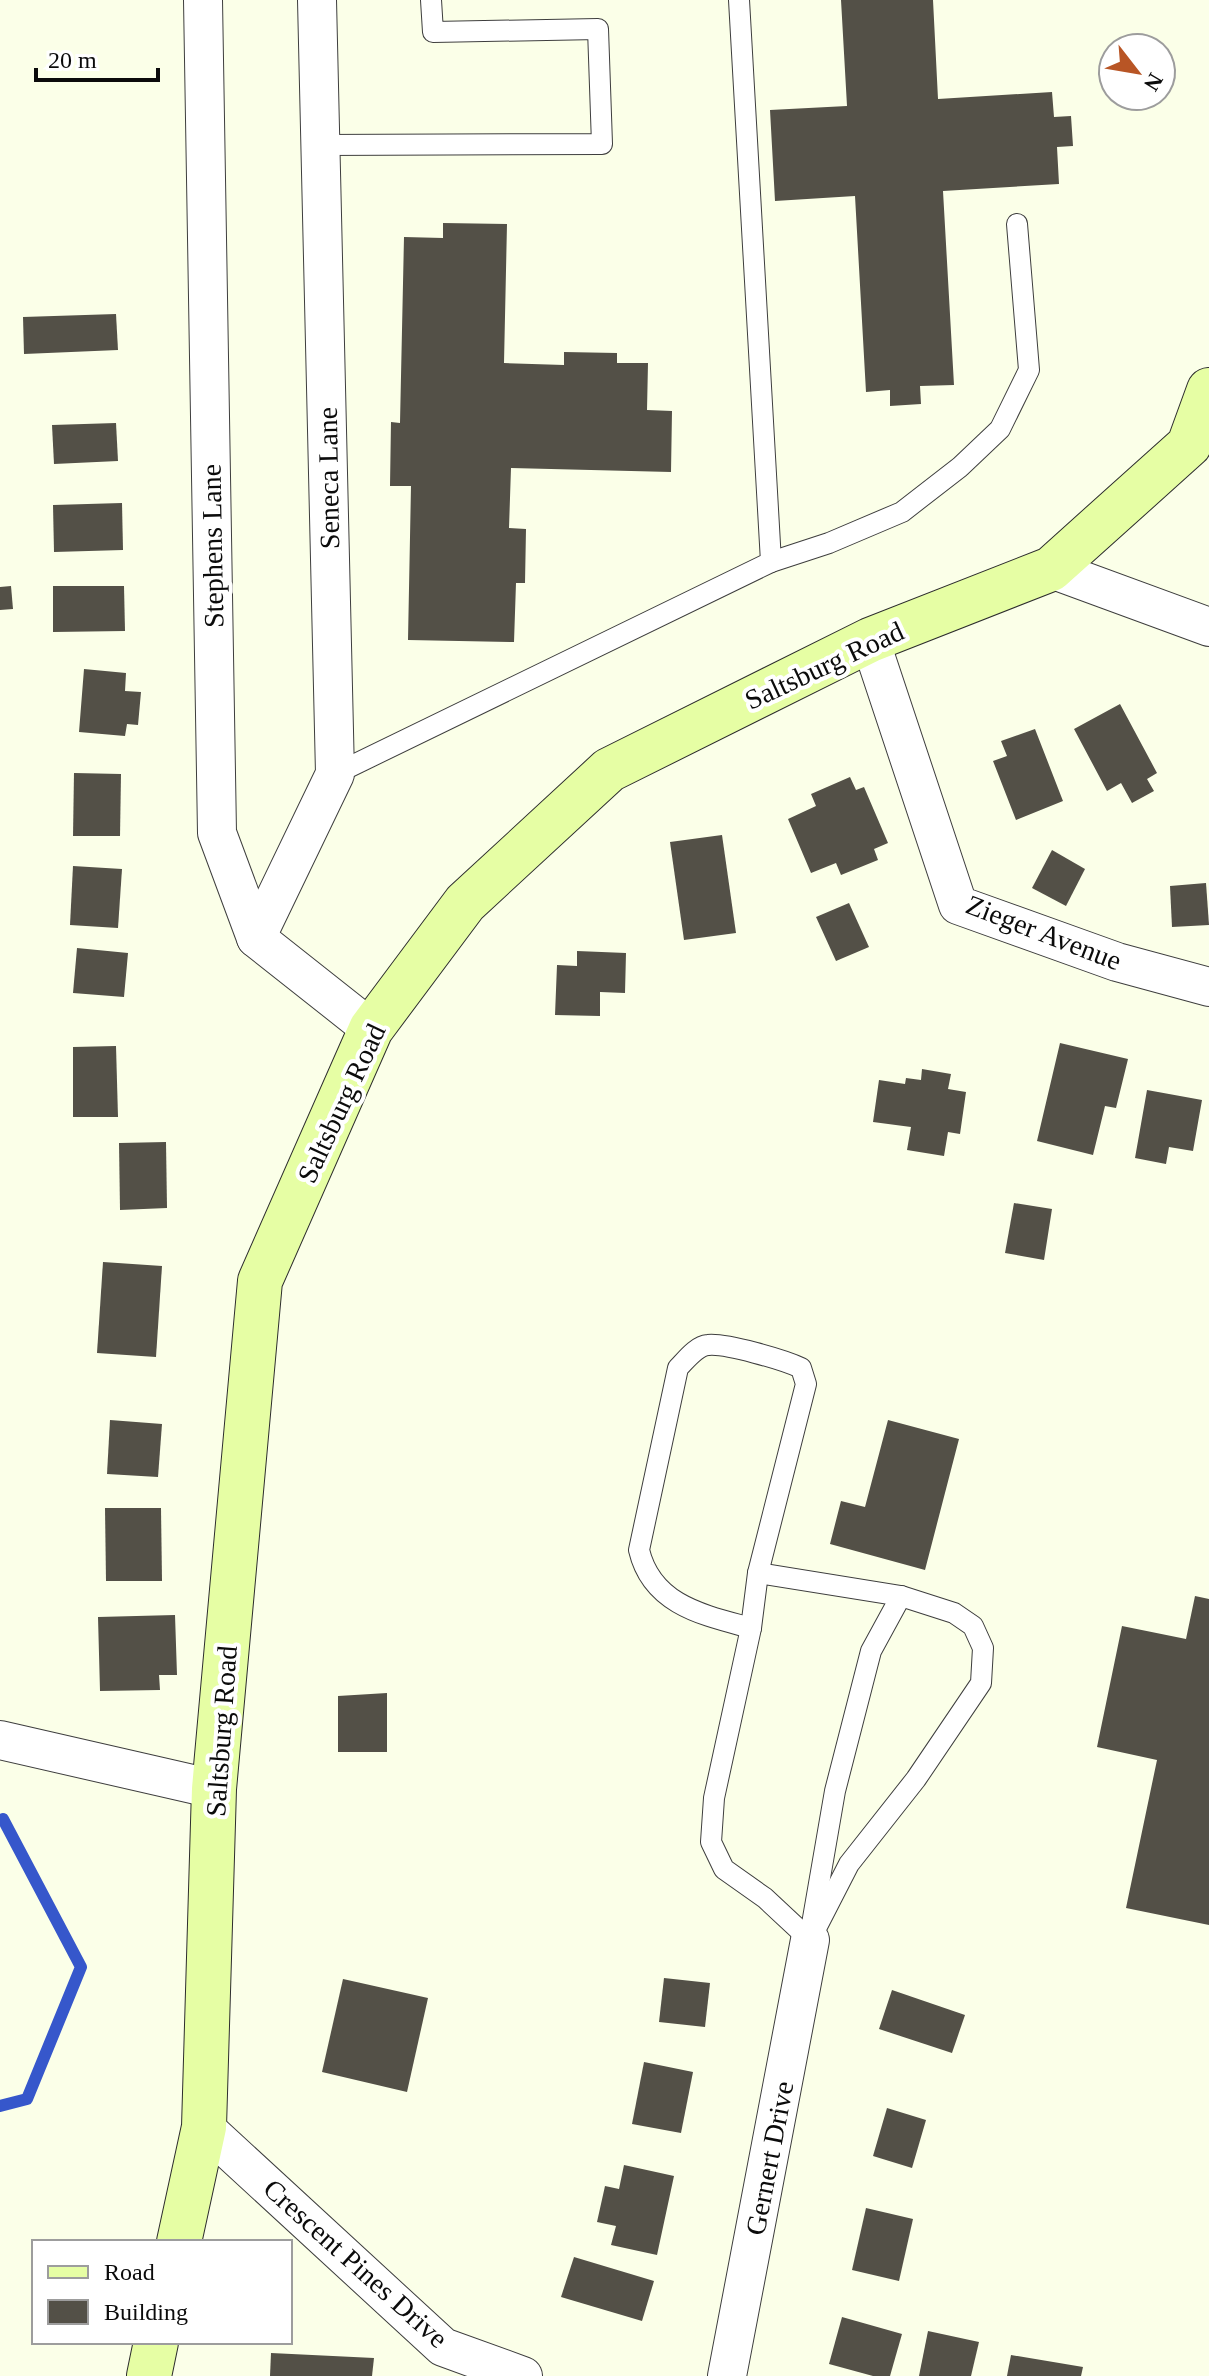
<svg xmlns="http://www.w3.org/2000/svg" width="1209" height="2376" viewBox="0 0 1209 2376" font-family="'Times New Roman',serif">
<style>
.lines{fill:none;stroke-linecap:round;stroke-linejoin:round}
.stream{stroke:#3657cb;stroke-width:12}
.building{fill:#535047}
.lane-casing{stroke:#3e3e3e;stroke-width:22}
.street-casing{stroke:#3e3e3e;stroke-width:40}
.secondary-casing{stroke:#2d2d2d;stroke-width:46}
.lane{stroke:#fff;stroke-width:20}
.street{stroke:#fff;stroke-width:38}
.secondary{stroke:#e6fea4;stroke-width:44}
.labels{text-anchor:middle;stroke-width:8;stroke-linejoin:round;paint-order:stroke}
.street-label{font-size:28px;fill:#0b0b0b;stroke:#fff}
</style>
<rect width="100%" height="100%" fill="#fbffe8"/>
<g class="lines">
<path class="stream" d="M0,2106l27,-7 54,-132 -78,-148"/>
</g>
<g class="building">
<path d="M841,0h92l5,99 114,-7 2,25 17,-1 2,30 -16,1 2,37 -116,7 11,194 -34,1 1,18 -31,2v-16l-24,2 -11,-196 -80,5 -5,-91 77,-4z"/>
<path d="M443,223l64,1 -3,139 60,2v-13l53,1v10h31l-1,47 25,1 -1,61 -160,-4 -2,60 17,1 -1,54h-9l-2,59 -106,-2 3,-154h-21l1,-64 9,1 4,-186 39,1z"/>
<path d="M116,314l2,36 -94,4 -1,-37z"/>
<path d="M116,423l2,38 -64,3 -2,-39z"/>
<path d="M122,503l1,47 -69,2 -1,-47z"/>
<path d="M11,586l2,23 -13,1v-23z"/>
<path d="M53,586h71l1,45 -72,1z"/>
<path d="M84,669l42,4 -1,18 16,1 -3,33 -11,-1 -2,12 -46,-4z"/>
<path d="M1120,704l37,69 -10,6 7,12 -22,12 -11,-20 -14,8 -33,-62z"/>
<path d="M1035,729l28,72 -47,19 -23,-59 14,-5 -6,-15z"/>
<path d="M74,773l47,1 -1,62h-47z"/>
<path d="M850,777l6,13 8,-3 24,56 -14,6 4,11 -37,15 -5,-12 -25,10 -23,-54 28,-13 -5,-12z"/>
<path d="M722,835l14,98 -52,7 -14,-98z"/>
<path d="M1052,850l33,19 -19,37 -34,-18z"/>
<path d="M73,866l49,3 -4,59 -48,-3z"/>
<path d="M1206,883l3,42 -37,2 -2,-41z"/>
<path d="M849,903l20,44 -33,14 -20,-44z"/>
<path d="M77,948l51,5 -4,44 -51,-4z"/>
<path d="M577,951l49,2 -1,40 -25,-1v24l-45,-1 2,-50 20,1z"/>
<path d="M1060,1043l68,16 -12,49 -11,-2 -12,49 -56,-14z"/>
<path d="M116,1046l2,71h-45v-70z"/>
<path d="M922,1069l29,5 -3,15 18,3 -6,42 -12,-2 -4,24 -37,-6 4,-23 -38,-5 6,-42 26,4 1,-6 15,2z"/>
<path d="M1147,1090l55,10 -9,51 -24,-4 -3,17 -31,-6z"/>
<path d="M166,1142l1,66 -47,2 -1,-67z"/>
<path d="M1014,1203l38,6 -8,51 -39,-7z"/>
<path d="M103,1262l59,4 -6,91 -59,-4z"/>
<path d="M110,1420l52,4 -4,53 -51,-3z"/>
<path d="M888,1420l71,19 -34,131 -95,-26 11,-43 24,6z"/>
<path d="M105,1508h56l1,73h-56z"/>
<path d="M1195,1596l14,3v326l-83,-17 31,-148 -60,-13 25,-121 64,13z"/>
<path d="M175,1615l2,60h-18l1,15 -60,1 -2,-74z"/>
<path d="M387,1693v59h-49v-56z"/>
<path d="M664,1978l46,5 -5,44 -46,-5z"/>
<path d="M343,1979l85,19 -21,94 -85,-20z"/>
<path d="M892,1990l73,25 -13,38 -73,-24z"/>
<path d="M644,2062l49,10 -12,61 -49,-9z"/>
<path d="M887,2108l39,12 -14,48 -39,-12z"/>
<path d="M624,2165l50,11 -17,79 -46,-10 5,-19 -19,-4 8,-36 14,3z"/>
<path d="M866,2208l47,11 -14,62 -47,-11z"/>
<path d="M574,2257l80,24 -12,40 -81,-24z"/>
<path d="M842,2317l60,17 -12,42h-17l-44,-12z"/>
<path d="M928,2331l51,11 -8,34h-52z"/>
<path d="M271,2353l103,5 -2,18h-102z"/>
<path d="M1011,2355l72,12 -2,9h-74z"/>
</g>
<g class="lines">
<g class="lane-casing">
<g id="lane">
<path d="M320,145l282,-1 -4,-115 -165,3 -2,-32"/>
<path d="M771,562l58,-19 73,-31 58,-45 40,-38 29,-59 -12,-146"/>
<path d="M335,774l436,-212 -32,-562"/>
<path d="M758,1573l143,23 53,17 19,13 10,22 -2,35 -65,96 -67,85 -39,76 -45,-42 -41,-29 -13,-27 3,-44 37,-170z"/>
<path d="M751,1628c-48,-13 -99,-23 -112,-78l39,-182c8,-8 18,-22 30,-23 18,-2 76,15 93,23l5,16 -48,189"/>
<path d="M812,1924l23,-133 36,-140 30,-55"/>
</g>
</g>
<g class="street-casing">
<g id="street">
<path d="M203,0l14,833 39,105 115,91"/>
<path d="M1051,569l158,58"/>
<path d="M870,640l88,265 159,57 92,25"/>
<path d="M256,938l79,-164 -18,-774"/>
<path d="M0,1740l214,49"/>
<path d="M204,2127l239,220 80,29"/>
<path d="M727,2376l83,-436"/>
</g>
</g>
<g class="secondary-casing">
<g id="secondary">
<path d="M179,2242l25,-115 10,-338 46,-508 111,-252 94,-126 144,-133 261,-130 181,-71 138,-124 20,-55"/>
<path d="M149,2376l7,-34"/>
</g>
</g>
<use href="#lane" class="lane"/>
<use href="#street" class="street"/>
<use href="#secondary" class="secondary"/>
</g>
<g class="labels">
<g class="street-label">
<text transform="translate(328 478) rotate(-91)" y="10">Seneca Lane</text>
<text transform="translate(212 546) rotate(-91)" y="10">Stephens Lane</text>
<text transform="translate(824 665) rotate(-25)" y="10">Saltsburg Road</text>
<text transform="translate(1044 932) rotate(21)" y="10">Zieger Avenue</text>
<text transform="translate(341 1103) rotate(-65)" y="10">Saltsburg Road</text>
<text transform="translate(221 1731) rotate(-86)" y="10">Saltsburg Road</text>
<text transform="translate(769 2158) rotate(-79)" y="10">Gernert Drive</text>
<text transform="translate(356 2263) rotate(42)" y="10">Crescent Pines Drive</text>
</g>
</g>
<rect x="32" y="2240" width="260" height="104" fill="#ffffff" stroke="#9d9d9d" stroke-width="2"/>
<rect x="48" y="2266" width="40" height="12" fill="#e6fea4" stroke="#9d9d9d" stroke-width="2"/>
<text x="104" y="2280" font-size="24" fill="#0b0b0b">Road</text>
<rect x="48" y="2300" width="40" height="24" fill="#535047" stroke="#9d9d9d" stroke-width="2"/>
<text x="104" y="2320" font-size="24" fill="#0b0b0b">Building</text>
<g transform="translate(1137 72) rotate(121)"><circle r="38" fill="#ffffff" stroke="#9d9d9d" stroke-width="2"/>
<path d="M0-6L14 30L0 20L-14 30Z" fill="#b85525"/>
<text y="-12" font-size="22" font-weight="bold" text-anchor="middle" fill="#0b0b0b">N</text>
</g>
<path d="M36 68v12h122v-12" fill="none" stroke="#0b0b0b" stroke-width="4"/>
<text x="48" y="68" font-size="24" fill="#0b0b0b" stroke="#ffffff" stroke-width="6" paint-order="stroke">20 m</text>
</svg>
